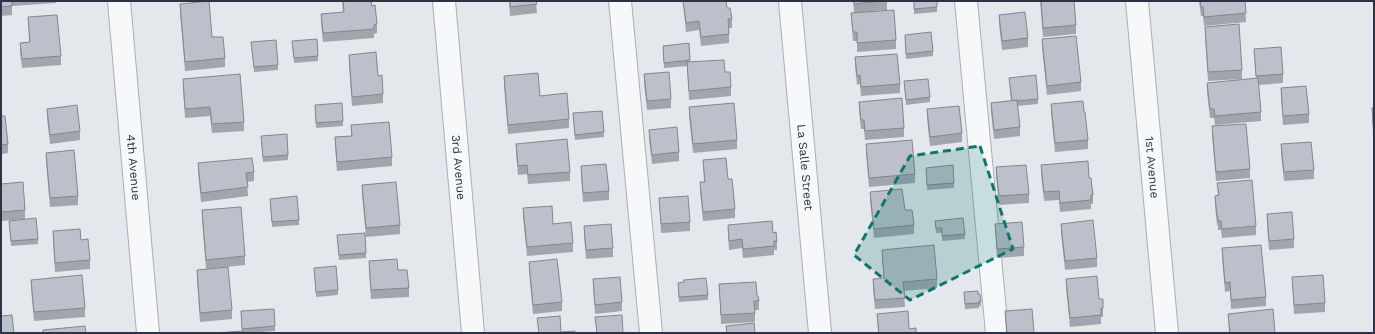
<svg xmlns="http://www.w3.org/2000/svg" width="1375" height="334" viewBox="0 0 1375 334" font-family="'Work Sans',sans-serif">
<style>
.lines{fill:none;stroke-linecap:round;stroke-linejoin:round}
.minor-casing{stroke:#a9aeb7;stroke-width:24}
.minor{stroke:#f7f8fa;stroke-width:22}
.wall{fill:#a1a5ae}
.building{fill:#bbc0ca;stroke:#83868d}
.marked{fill:#0f766e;fill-opacity:0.2;stroke:#0f766e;stroke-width:3;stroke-dasharray:8 5;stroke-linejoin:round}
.labels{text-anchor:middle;stroke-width:4;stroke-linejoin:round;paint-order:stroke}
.street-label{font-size:12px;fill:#2b3445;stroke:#f4f6f9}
</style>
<rect width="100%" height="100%" fill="#e4e7ec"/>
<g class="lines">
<g class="minor-casing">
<g id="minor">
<path id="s1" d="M119,1l29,332"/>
<path id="s2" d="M444,1l29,332"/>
<path d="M620,1l31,332"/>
<path id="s3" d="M790,1l30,332"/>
<path d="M966,1l31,332"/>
<path id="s4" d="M1137,1l30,332"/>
</g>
</g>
<use href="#minor" class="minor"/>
</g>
<g class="wall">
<path d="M1,1h55v2l-44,3v9l-11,1z"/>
<path d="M175,1h14l-14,1z"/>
<path d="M342,1h29l1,5 5,18v9l-3,1v4l-51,4 -2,-19v-9l22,-2z"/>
<path d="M509,1h27l1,12 -27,3z"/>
<path d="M683,1h43l1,7 5,11v9h-3v15l-28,3 -2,-16 -13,2z"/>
<path d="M853,1h34v10l9,29v9l-39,3v-11h-4l-2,-28 33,-2v-1l-30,3z"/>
<path d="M914,1h23v11l-23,2z"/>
<path d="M1040,1h34l2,24v9l-33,3z"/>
<path d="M1199,1h46l1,21 -42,4 -1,-10h-2z"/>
<path d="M180,4l32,33 13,21v9l-40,4 -5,-58z"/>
<path d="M999,15l29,23v9l-26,3 -3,-26z"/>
<path d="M28,17l33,39v9l-39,3 -2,-16v-9l9,-1z"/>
<path d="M1205,27l37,43v9l-34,2 -3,-45z"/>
<path d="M905,35l28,16v5l-27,3z"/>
<path d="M1042,39l39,43v9l-34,4 -5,-47z"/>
<path d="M292,41l26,15v5l-24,2z"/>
<path d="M251,42l27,23v5l-24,2z"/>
<path d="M689,43l1,19 35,10 6,15v9l-42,4 -2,-34 -23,2 -1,-17v-5z"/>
<path d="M1254,49l29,25v9l-25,2 3,27v9l-46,4 -1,-7h-4l-3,-26v-9l49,-4z"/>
<path d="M349,55l29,21 5,18v9l-31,3 -3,-42z"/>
<path d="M855,57l45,27v9l-39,3 -1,-12 -3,1 -2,-19z"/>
<path d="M644,74l27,25v9l-24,2 -3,-27z"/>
<path d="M504,76l36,20 29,23v9l-61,6 -4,-49z"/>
<path d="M1009,78l29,21v5l-21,2 3,21v9l-26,3 -3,-27v-9l20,-2z"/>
<path d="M183,79l61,43v9l-32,2 -2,-17 -25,2 -2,-30z"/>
<path d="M904,81l26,16v5l-24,3z"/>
<path d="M1281,88l28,26v9l-26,2 -2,-28z"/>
<path d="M859,102l45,26v9l-39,3 -1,-11h-3l-2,-18z"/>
<path d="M1051,104l33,8 4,28v9l-33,3 -4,-39z"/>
<path d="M315,105l28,16v5l-27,2z"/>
<path d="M689,107l48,33v9l-44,4 -4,-37z"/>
<path d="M1374,107v39l-2,-27v-11z"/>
<path d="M47,109l33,22v9l-30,4 -3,-26z"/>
<path d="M927,109l35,24v9l-32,4 -3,-28z"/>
<path d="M573,113l31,19v5l-29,3z"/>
<path d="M1,116l7,28v9l-7,1z"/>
<path d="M351,125l41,32v9l-55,5 -2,-25v-9l16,-1z"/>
<path d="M1212,126l38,43v9l-34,3 -4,-46z"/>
<path d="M649,130l30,22v9l-27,3 -3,-25z"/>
<path d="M261,136l27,19v5l-25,2z"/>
<path d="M516,144l54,28v9l-42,3 -1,-10 -9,1 -2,-22z"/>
<path d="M866,144l49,30v9l-46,4 -3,-34z"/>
<path d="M1281,144l33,26v9l-30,2 -3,-28z"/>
<path d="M46,153l32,43v9l-28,2 -4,-45z"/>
<path d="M703,160l32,49v9l-32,3 -3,-30v-9h4z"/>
<path d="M198,163l56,9v9l-7,1 1,14 -47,6 -3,-30z"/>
<path d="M1041,165l48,13 4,17v9h-2v5l-31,3 -1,-12 -15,1 -3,-27z"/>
<path d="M581,166l28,25v9l-26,2 -2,-27z"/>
<path d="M996,167l33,27v9l-30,2 -3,-29z"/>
<path d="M926,168l28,15v5l-27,2z"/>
<path d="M1217,183l39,43v9l-34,3 -1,-8h-3v-5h-1l-2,-20v-9l3,-1z"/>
<path d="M1,184l24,26v9l-24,2z"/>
<path d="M362,185l38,40v9l-34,3 -4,-43z"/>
<path d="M870,192l44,33v9l-40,4 -4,-37z"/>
<path d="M659,198l31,24v9l-29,2z"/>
<path d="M270,199l29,21v5l-27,2z"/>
<path d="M523,208l30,16 20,19v9l-46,4 -4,-39z"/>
<path d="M202,210l43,46v9l-39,4 -4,-50z"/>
<path d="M1267,214l27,25v9l-25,2 -2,-27z"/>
<path d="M9,221l29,18v5l-27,2z"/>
<path d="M935,221l30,13v5l-23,2v-8h-6z"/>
<path d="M995,224l29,23v9l-27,2z"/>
<path d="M1061,224l36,34v9l-32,3 -4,-37z"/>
<path d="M728,225l45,8 4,8v9h-3v5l-31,3 -1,-10 -13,2 -1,-16z"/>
<path d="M584,226l29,22v9l-27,2 -2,-24z"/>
<path d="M53,231l28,9 9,20v9l-35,3 -2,-32z"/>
<path d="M337,235l29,18v5l-27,2z"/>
<path d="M1222,248l44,49v9l-35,3 -1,-18 -5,1 -3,-35z"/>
<path d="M882,250l55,29v9l-33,3 1,16 -30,2 -2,-21v-9h11l-2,-20z"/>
<path d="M369,261l29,9 11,18v9l-38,2 -2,-29z"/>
<path d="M529,262l33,40v9l-29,3 -4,-43z"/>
<path d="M314,268l24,22v5l-22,2z"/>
<path d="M197,270l35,40v9l-32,3 -3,-43z"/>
<path d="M1292,277l33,26v9l-31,2z"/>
<path d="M593,279l29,23v9l-27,3 -2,-26z"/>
<path d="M1066,279l33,20 4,9v9h-2v7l-31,3 -4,-39z"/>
<path d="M31,280l54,28v9l-51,4 -3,-32z"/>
<path d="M678,283l30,12v5l-29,2z"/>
<path d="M719,284l38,12 2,5v9h-4v12l-34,2z"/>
<path d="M964,292l14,2 3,7v5h-2v2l-14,1z"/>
<path d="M241,311l34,15v5l-26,2h-34l27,-2z"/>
<path d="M1005,311l29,22h-28z"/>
<path d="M877,314l32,15 7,4h-38z"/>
<path d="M1228,314l47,19h-46z"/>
</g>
<g class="building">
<path d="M1,1h11v5l-11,1z"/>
<path d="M209,1l3,36h11l2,21 -40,4 -5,-58z"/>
<path d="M343,1h28l1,5 3,-1 2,19 -3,1v4l-51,4 -2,-19 23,-2z"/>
<path d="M510,1h26l1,3 -27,3z"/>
<path d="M683,1h43l1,7h3l2,11h-4l1,15 -28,3 -2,-16 -13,2z"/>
<path d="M854,1h28l-28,3z"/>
<path d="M914,1h23v6l-23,2z"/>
<path d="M1041,1h33l2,24 -33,3z"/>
<path d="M1200,1h45l1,12 -42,4 -1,-10h-2z"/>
<path d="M894,10l2,30 -39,3v-11h-4l-2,-19z"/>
<path d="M1025,12l3,26 -26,3 -3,-26z"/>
<path d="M57,15l4,41 -39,3 -2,-16 10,-1 -2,-25z"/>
<path d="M1239,24l3,46 -34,2 -3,-45z"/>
<path d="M931,32l2,19 -27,3 -1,-19z"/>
<path d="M1076,36l5,46 -34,4 -5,-47z"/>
<path d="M317,39l1,17 -24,2 -2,-17z"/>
<path d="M276,40l2,25 -24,2 -3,-25z"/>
<path d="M689,43l1,17 -26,3 -1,-17z"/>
<path d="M1281,47l2,27 -27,2 -2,-27z"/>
<path d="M376,52l2,24 4,-1 1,19 -31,3 -3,-42z"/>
<path d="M897,54l3,30 -39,3 -1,-12 -3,1 -2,-19z"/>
<path d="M724,60l1,12h5l1,15 -42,4 -2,-29z"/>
<path d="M669,72l2,27 -24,2 -3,-27z"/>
<path d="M538,73l2,23 27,-3 2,26 -61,6 -4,-49z"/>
<path d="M240,74l4,48 -32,2 -2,-17 -25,2 -2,-30z"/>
<path d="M1036,75l2,24 -21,2v-1l-5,1 -3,-23z"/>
<path d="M1258,78l3,34 -46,4 -1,-7h-4l-3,-26z"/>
<path d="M928,79l2,18 -24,3 -2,-19z"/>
<path d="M1306,86l3,28 -26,2 -2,-28z"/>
<path d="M902,98l2,30 -39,3 -1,-11h-3l-2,-18z"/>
<path d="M1017,100l3,27 -26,3 -3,-27z"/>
<path d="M1083,101l1,11h1l3,28 -33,3 -4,-39z"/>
<path d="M342,103l1,18 -27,2 -1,-18z"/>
<path d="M734,103l3,37 -44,4 -4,-37z"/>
<path d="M77,105l3,26 -30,4 -3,-26z"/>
<path d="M959,106l3,27 -32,4 -3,-28z"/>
<path d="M1374,107v27l-2,-26z"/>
<path d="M602,111l2,21 -29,3 -2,-22z"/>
<path d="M1,116h4l3,28 -7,1z"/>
<path d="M389,122l3,35 -55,5 -2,-25 17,-1 -1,-11z"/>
<path d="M1246,124l4,45 -34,3 -4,-46z"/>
<path d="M677,127l2,25 -27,3 -3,-25z"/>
<path d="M287,134l1,21 -25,2 -2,-21z"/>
<path d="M567,139l3,33 -42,3 -1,-10 -9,1 -2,-22z"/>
<path d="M912,140l3,34 -46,4 -3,-34z"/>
<path d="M1311,142l3,28 -30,2 -3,-28z"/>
<path d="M74,150l4,46 -28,2 -4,-45z"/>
<path d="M252,158l2,14 -8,1 2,14 -47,6 -3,-30z"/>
<path d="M726,158l2,21h4l3,30 -32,3 -3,-30h5l-2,-22z"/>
<path d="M1088,161l1,17h2l2,17h-2v5l-31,3 -1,-12 -15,1 -3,-27z"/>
<path d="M606,164l3,27 -26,2 -2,-27z"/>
<path d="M953,165l1,18 -27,2 -1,-17z"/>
<path d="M1026,165l3,29 -30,2 -3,-29z"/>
<path d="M1252,180l4,46 -34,3 -1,-8h-3v-5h-1l-2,-20 4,-1 -2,-12z"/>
<path d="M23,182l2,28 -24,2v-28z"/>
<path d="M396,182l4,43 -34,3 -4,-43z"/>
<path d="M902,189l3,21h7l2,15 -40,4 -4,-37z"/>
<path d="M297,196l2,24 -27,2 -2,-23z"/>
<path d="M688,196l2,26 -29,2 -2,-26z"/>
<path d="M552,206l1,18 18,-2 2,21 -46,4 -4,-39z"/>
<path d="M241,207l4,49 -39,4 -4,-50z"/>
<path d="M1292,212l2,27 -25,2 -2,-27z"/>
<path d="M36,218l2,21 -27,2 -2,-20z"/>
<path d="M963,218l2,16 -23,2v-8h-6l-1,-7z"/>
<path d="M1093,220l4,38 -32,3 -4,-37z"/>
<path d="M772,221l1,12 3,-1 1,9h-3v5l-31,3 -1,-10 -13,2 -1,-16z"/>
<path d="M1022,222l2,25 -27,2 -2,-25z"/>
<path d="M611,224l2,24 -27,2 -2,-24z"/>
<path d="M80,229l1,11 7,-1 2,21 -35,3 -2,-32z"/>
<path d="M365,233l1,20 -27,2 -2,-20z"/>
<path d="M934,245l3,34 -34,3 2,16 -30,2 -2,-21 11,-1 -2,-28z"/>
<path d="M1261,245l5,52 -35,3 -1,-18 -5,1 -3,-35z"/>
<path d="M397,259l1,11h9l2,18 -38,2 -2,-29z"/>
<path d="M557,259l5,43 -29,3 -4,-43z"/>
<path d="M336,266l2,24 -22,2 -2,-24z"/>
<path d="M228,267l4,43 -32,3 -3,-43z"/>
<path d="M82,275l3,33 -51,4 -3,-32z"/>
<path d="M1323,275l2,28 -31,2 -2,-28z"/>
<path d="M1097,276l2,23h4v9h-2v7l-31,3 -4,-39z"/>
<path d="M620,277l2,25 -27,3 -2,-26z"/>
<path d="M706,278l2,17 -29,2 -1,-14 6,-1v-2z"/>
<path d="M756,282l1,14h1l1,5h-5l1,12 -34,2 -2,-31z"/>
<path d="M978,291v3h2l1,7h-2v2l-14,1 -1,-12z"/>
<path d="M274,309l1,17 -33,3 -1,-18z"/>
<path d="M1032,309l2,24h-27l-2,-22z"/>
<path d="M1273,309l2,24h-45l-2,-19z"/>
<path d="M908,311l1,18 7,-1v5h-37l-2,-19z"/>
<path d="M12,315l2,18h-13v-17z"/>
<path d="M622,315l1,18h-26l-2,-16z"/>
<path d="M560,316l1,16 14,-1v2h-36l-2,-15z"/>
<path d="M754,323l1,10h-28l-1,-7z"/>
<path d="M85,326l1,7h-43v-3z"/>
<path d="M243,331v2h-28z"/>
</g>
<path class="marked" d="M980,146l33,103 -103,51 -56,-45 56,-99z"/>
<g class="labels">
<g class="street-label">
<text dy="4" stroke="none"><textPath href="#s1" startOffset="167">4th Avenue</textPath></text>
<text dy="4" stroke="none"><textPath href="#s2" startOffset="167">3rd Avenue</textPath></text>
<text dy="4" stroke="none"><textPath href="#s3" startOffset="167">La Salle Street</textPath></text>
<text dy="4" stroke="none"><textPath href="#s4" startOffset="167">1st Avenue</textPath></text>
</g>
</g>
<rect width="1375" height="334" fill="none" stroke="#2b3445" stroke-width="4"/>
</svg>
